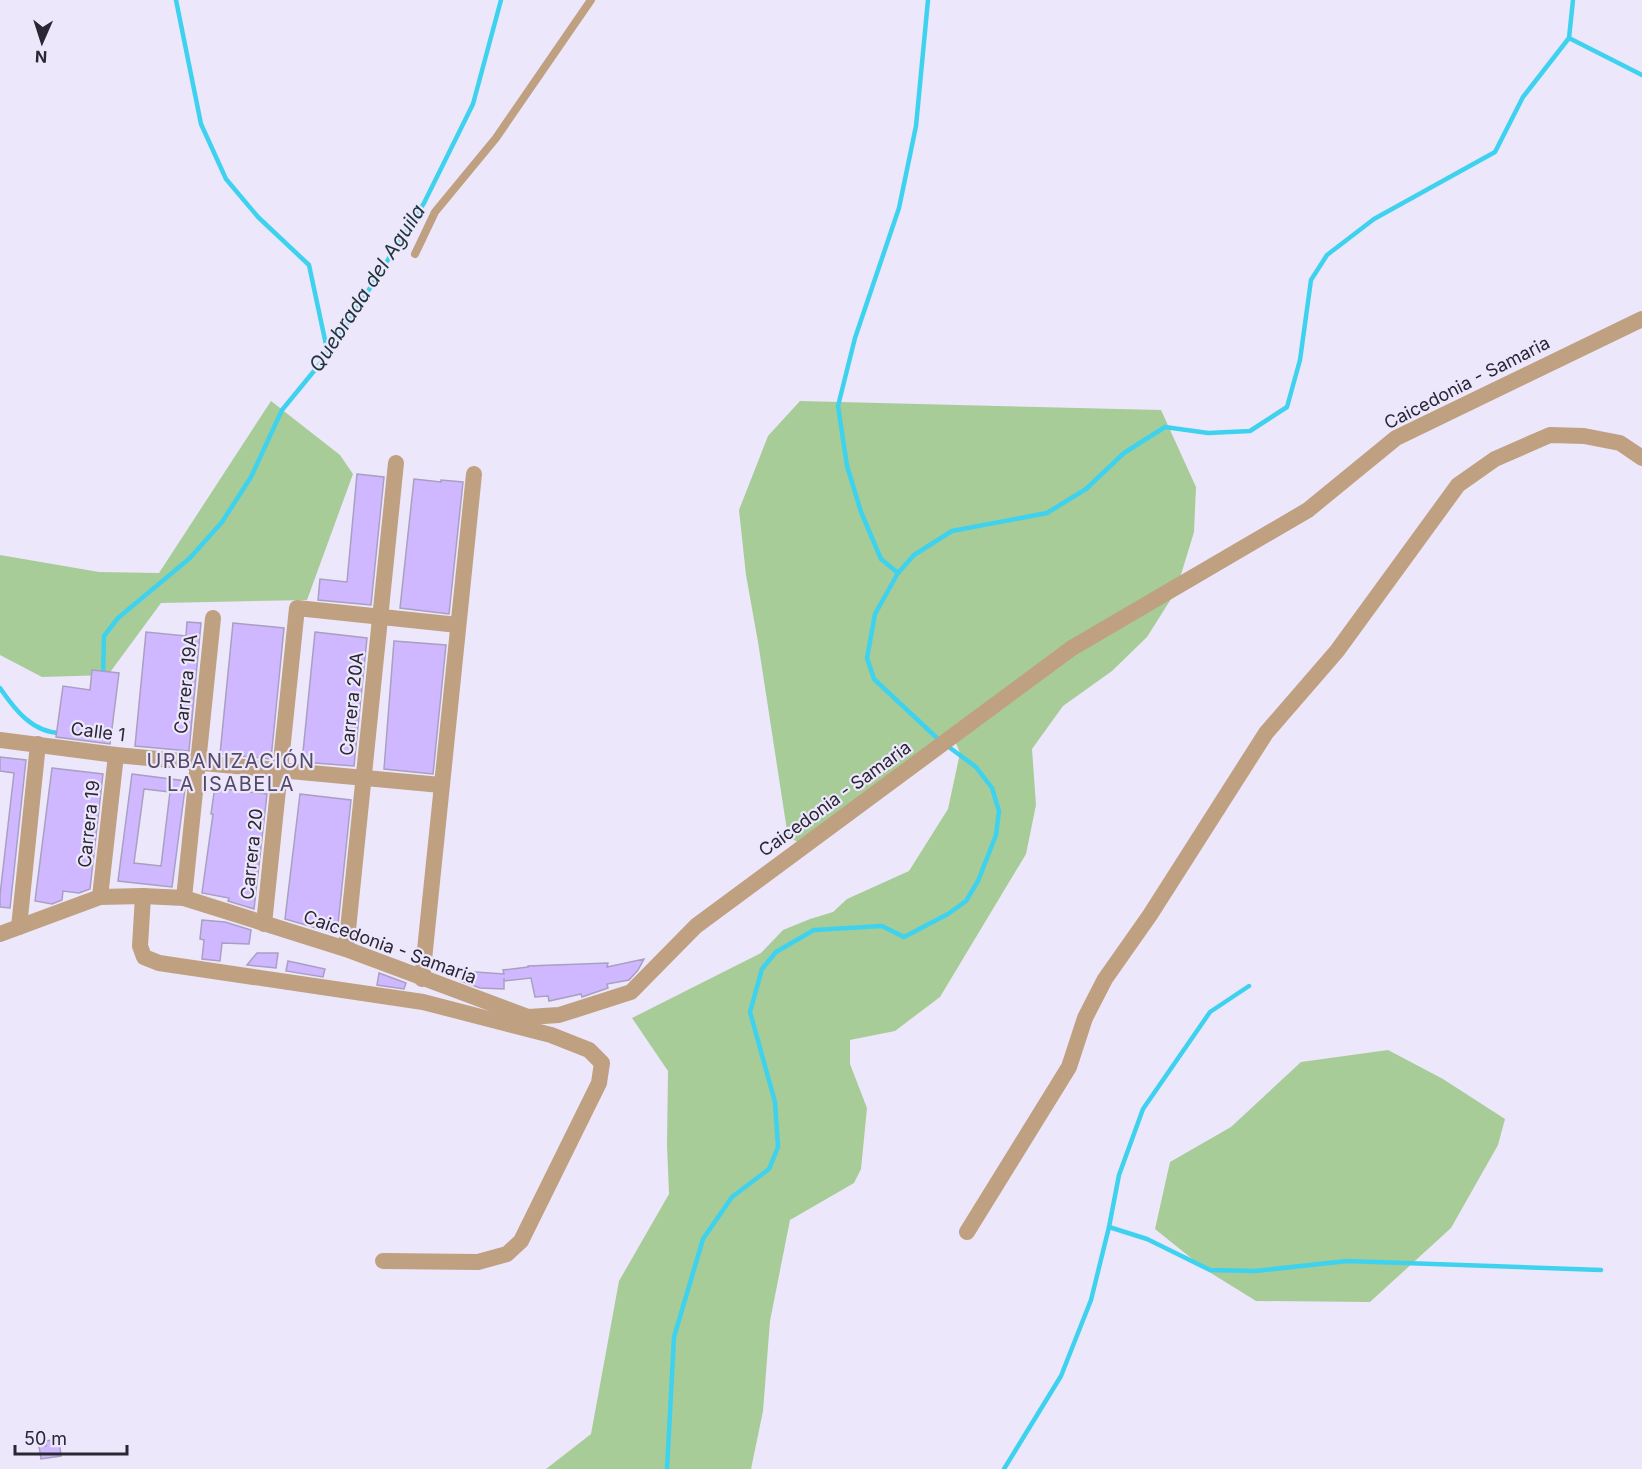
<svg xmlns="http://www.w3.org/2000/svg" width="1642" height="1469" viewBox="0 0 1642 1469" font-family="Inter,sans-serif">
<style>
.green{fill:#a7cc98}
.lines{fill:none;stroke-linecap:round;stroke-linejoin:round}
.stream{stroke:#3ed2ee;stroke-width:4.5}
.building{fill:#cfb8ff;stroke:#a99fc0;stroke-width:1.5;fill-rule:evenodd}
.service{stroke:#bfa081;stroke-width:8}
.minor{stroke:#bfa081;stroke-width:16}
.tertiary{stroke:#bfa081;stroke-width:16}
.labels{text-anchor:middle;stroke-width:4.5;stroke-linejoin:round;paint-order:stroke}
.street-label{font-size:18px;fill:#2a2633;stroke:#ede7fc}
.water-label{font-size:20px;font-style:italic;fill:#1d353b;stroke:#ede7fc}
.neighbourhood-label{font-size:20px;letter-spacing:1.5px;fill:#534a67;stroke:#ede7fc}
</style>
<rect width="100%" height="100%" fill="#ede7fc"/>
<g class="green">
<path d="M271,401l69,54 13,19 -46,126 -146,3 -53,72 -66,2 -42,-22v-100l99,17 60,1z"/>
<path d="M800,401l361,9 35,77 -2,45 -18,59 -29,46 -35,34 -49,35 -31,43 4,56 -10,49 -86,143 -45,34 -45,9v24l17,44 -6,61 -7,14 -64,37 -20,101 -7,90 -12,58h-205l45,-35 28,-153 50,-87 -2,-49 1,-74 -36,-53 129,-65 22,-23 27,-11 23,-7 14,-13 62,-28 39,-62 12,-56 -5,-12 -147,106 -20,-10 -30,-195 -12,-67 -7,-65 29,-74z"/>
<path d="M1388,1050l55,29 62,40 -7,26 -47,83 -81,74 -114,-1 -50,-31 -51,-41 15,-67 61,-35 70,-65z"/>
</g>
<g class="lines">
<g class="stream">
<path d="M176,0l25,124 25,55 32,38 51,48 19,89"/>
<path d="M1569,38l73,37"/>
<path d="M898,573l-17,-14 -20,-47 -14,-46 -9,-60 17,-68 44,-130 17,-82 12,-126"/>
<path d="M103,676l1,-40 14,-18 72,-60 32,-36 29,-45 31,-67 46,-56 96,-151 49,-99 28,-104"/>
<path d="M0,688c15,22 33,45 61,45"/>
<path d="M1109,1227l38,12 63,31 45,1 92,-10 254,9"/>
<path d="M667,1469l7,-132 29,-98 29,-42 37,-28 9,-22 -3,-45 -25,-90 12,-43 14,-17 38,-22 68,-4 22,11 44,-23 18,-13 12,-20 18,-46 3,-24 -7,-23 -16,-21 -38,-28 -64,-60 -7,-21 8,-44 23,-41 16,-18 38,-24 95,-18 39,-24 38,-36 41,-26 43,6 42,-2 37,-24 13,-47 11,-80 16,-25 47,-36 121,-67 28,-55 46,-59 4,-38"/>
<path d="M1004,1469l57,-93 30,-76 18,-73 10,-52 24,-66 67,-97 39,-26"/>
</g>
</g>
<g class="building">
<path d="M357,474l27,3 -13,128 -53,-5 2,-21 27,3z"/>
<path d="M414,479l27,3v-2l22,2 -14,132 -49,-6z"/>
<path d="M187,622l14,1 -12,128 -54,-5 11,-114 40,4z"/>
<path d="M233,623l51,5 -13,131 -51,-5z"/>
<path d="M315,632l52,6 -13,128 -52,-4z"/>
<path d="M394,641l52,4 -13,129 -49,-5z"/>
<path d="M92,670l27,3 -9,71 -54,-7 7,-51 27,4z"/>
<path d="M0,757l26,3 -16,148 -10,-1v-12l14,-122 -14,-2z"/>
<path d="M52,768l51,6 -13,115 -11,4 -16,-2 -1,9 -10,4 -17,-3z"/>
<path d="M132,774l54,7 -14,106 -54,-6zM144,789l26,3 -9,74 -27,-3z"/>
<path d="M217,788l50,6 -13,115 -26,-8 1,-3 -27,-5 11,-79h-2l3,-21h2z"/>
<path d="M300,794l51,6 -14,134 -52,-15z"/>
<path d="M202,920l23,2 26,8 -2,14 -27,-1 -2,18 -18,-2 2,-19 -4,-1z"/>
<path d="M257,953h21l-2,15 -29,-3z"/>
<path d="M644,959l-6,11 -9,10 -22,4 1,4 -26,9 -1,-3 -32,7 -1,-5 -13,1 -4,-19 -27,3v-3v11l-24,-1 -19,-7 1,-10 42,3 -1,-4 25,-3v-1l80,-3 -1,4z"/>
<path d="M288,961l37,8 -2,8 -37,-6z"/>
<path d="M379,973l27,10 -2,6 -27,-4z"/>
<path d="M59,1439l2,17 -20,3 -2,-13h7v-5z"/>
</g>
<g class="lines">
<path class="service" d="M415,254l20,-42 61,-74 95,-138"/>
<g class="minor">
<path d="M0,740l116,15 325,30"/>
<path d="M143,896l-3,50 4,11 15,6 264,39 128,33 38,15 13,13 -3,20 -78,158 -14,13 -29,8 -95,-1"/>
<path d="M100,897l16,-142"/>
<path d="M184,898l29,-280"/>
<path d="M264,924l33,-316 161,17"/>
<path d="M19,927l19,-183"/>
<path d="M346,949l50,-486"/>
<path d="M422,979l52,-505"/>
<path d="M967,1232l102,-165 16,-49 20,-39 45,-64 116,-182 71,-82 121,-166 37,-26 55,-24 34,1 36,7 22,15"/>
</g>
<path class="tertiary" d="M0,934l100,-37 43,-1 41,2 162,51 182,68 31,-2 72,-23 65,-66 376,-278 236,-138 88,-72 246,-119"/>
</g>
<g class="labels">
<g class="street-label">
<text transform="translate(1467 383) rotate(-27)" y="6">Caicedonia - Samaria</text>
<text transform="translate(186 684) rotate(-84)" y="6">Carrera 19A</text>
<text transform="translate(352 704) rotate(-84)" y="6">Carrera 20A</text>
<text transform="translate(98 732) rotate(7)" y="6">Calle 1</text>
<text transform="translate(835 799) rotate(-36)" y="6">Caicedonia - Samaria</text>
<text transform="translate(89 824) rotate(-84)" y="6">Carrera 19</text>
<text transform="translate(252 854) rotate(-84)" y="6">Carrera 20</text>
<text transform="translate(390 947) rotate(20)" y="6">Caicedonia - Samaria</text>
</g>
<g class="water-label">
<text transform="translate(367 288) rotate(-57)" y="7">Quebrada del Aguila</text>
</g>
<g class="neighbourhood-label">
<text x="231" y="768">URBANIZACIÓN<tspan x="231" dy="23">LA ISABELA</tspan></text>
</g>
</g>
<g transform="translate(42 42) rotate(183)" stroke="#ede7fc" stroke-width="4.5" paint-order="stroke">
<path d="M0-4.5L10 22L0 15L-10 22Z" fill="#2a2633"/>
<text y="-9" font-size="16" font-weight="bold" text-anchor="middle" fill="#2a2633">N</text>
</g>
<path d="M15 1445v9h112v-9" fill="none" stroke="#2a2633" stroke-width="3"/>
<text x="24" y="1445" font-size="18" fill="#2a2633" stroke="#ede7fc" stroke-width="4.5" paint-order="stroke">50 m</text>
</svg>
